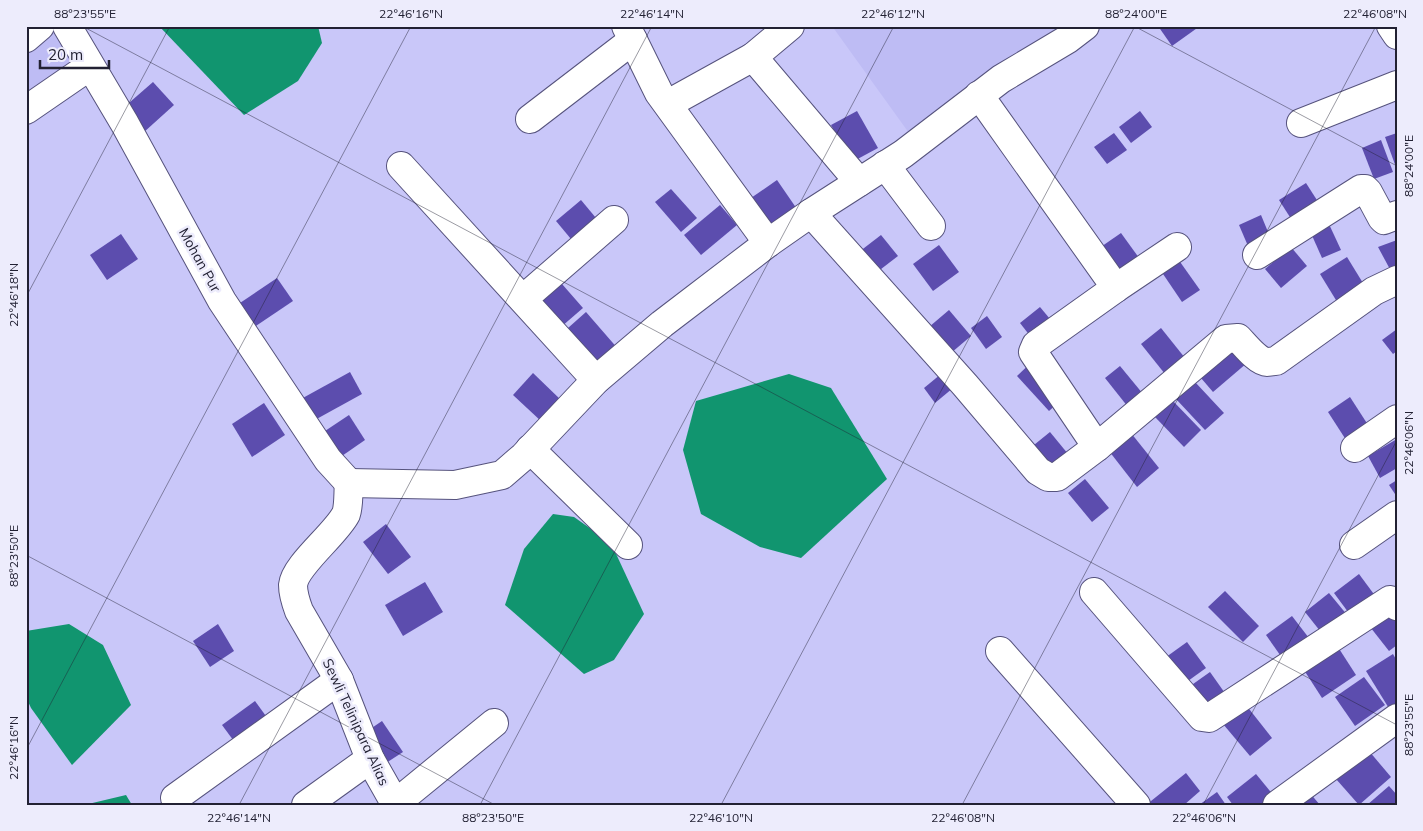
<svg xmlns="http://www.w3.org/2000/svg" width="1423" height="831" viewBox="0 0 1423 831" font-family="Mulish,sans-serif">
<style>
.built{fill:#bebcf4}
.water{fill:#11956f}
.building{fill:#5c4dae}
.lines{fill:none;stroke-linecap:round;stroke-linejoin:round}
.minor-casing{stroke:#56537d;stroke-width:30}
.minor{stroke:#fff;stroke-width:28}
.ticks{fill:none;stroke:#222133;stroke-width:1;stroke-opacity:0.45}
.labels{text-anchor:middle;stroke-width:5;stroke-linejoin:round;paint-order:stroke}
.street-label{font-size:14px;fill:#222133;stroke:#edecfc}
.neatline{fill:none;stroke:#222133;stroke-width:2}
.ticks-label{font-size:12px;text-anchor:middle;fill:#222133}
</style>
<rect width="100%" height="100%" fill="#c9c7f9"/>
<g class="built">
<path d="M26,26h49l23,41 -72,41z"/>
<path d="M832,26h231l-154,107z"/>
</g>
<g class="water">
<path d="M159,26h159l4,17 -24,38 -54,34z"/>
<path d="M789,374l42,14 56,91 -86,79 -41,-11 -59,-33 -18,-64 13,-49z"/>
<path d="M553,514l21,3 37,26 33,71 -30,46 -30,14 -79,-69 19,-56z"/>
<path d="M69,624l34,21 28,60 -59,60 -41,-57 -5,-11v-66z"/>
<path d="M126,795l6,10h-48z"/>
</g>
<g class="building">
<path d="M1158,26h42l-28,20z"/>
<path d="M153,82l21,23 -31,28 -21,-24z"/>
<path d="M857,111l21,37 -26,14 -21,-37z"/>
<path d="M1140,111l12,16 -21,16 -12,-16z"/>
<path d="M1114,133l13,17 -20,14 -13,-17z"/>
<path d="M1397,133v37l-12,-33z"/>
<path d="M1381,140l12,32 -19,7 -12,-31z"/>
<path d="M777,180l22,32 -25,18 -23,-32z"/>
<path d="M1306,183l16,25 -27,17 -16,-25z"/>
<path d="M671,189l26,29 -16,14 -26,-30z"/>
<path d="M581,200l20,24 -25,21 -20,-24z"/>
<path d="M720,205l17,20 -36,30 -17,-20z"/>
<path d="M1261,215l12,29 -22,9 -12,-28z"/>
<path d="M1328,222l13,28 -19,8 -12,-27z"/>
<path d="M1121,233l21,29 -26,18 -21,-29z"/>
<path d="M121,234l17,25 -31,21 -17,-25z"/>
<path d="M881,235l17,21 -26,20 -17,-21z"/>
<path d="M1397,240v32l-5,1 -14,-26z"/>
<path d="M939,245l20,27 -26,19 -20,-27z"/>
<path d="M1291,247l16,19 -26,22 -16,-19z"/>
<path d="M1347,257l19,31 -27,17 -19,-31z"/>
<path d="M1178,259l22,31 -18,12 -21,-31z"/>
<path d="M277,278l16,23 -43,29 -16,-23z"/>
<path d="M562,284l21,24 -22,19 -21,-25z"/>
<path d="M1040,307l15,18 -21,16 -14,-18z"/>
<path d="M949,310l22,26 -20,17 -22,-26z"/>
<path d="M586,312l33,38 -19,17 -32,-39z"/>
<path d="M987,316l15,21 -16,12 -15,-21z"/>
<path d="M1161,328l24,30 -20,16 -24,-30z"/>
<path d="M1397,329v22l-4,3 -11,-14z"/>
<path d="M1235,348l12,15 -34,29 -12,-14z"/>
<path d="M1037,357l32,36 -20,18 -32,-35z"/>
<path d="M1120,366l28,34 -16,12 -27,-34z"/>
<path d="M350,372l12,22 -49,27 -12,-22z"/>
<path d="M533,373l29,28 -20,21 -29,-27z"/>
<path d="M941,374l12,14 -18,15 -11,-15z"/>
<path d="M1195,382l29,31 -19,17 -29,-31z"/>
<path d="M1350,397l20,31 -22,15 -20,-31z"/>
<path d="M1172,400l29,30 -17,17 -29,-30z"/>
<path d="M264,403l21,32 -33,22 -20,-33z"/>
<path d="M349,415l16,25 -26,18 -17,-25z"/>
<path d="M1050,432l23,28 -21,17 -23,-28z"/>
<path d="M1131,433l28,35 -22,19 -28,-36z"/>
<path d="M1397,439v29l-17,10 -12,-22z"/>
<path d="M1085,479l24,29 -17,14 -24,-29z"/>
<path d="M1397,480v17l-8,-12z"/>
<path d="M386,524l25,33 -23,17 -25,-32z"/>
<path d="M1359,574l17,23 -25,19 -17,-23z"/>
<path d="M425,582l18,30 -40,24 -18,-31z"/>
<path d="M1225,591l34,35 -16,16 -35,-35z"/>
<path d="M1329,593l19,23 -24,20 -19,-24z"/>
<path d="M1389,606l8,10v29l-8,6 -22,-28z"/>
<path d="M1292,616l20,26 -27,20 -19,-27z"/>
<path d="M218,624l16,27 -24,16 -17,-26z"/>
<path d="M1187,642l19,26 -25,18 -19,-26z"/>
<path d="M1336,644l20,31 -34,23 -20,-31z"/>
<path d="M1393,654l4,7v44l-7,5 -24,-39z"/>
<path d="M1210,672l17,24 -24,17 -17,-24z"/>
<path d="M1364,677l21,28 -30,21 -20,-29z"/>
<path d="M255,701l16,22 -32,25 -17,-23z"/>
<path d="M1246,705l26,33 -22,18 -27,-32z"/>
<path d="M382,721l21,31 -20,13 -20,-31z"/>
<path d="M1369,751l22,26 -32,28 -23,-26z"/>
<path d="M1186,773l14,18 -16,14h-38z"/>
<path d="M1256,774l18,22 -11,9h-30l-6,-8z"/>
<path d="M1389,786l8,9v10h-30z"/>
<path d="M1217,792l9,13h-27z"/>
<path d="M1309,792l11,13h-26z"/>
</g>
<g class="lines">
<g class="minor-casing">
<g id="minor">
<path d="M67,26l58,98 97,177 106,159 21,23"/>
<path d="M626,26l33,67 109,150"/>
<path d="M1391,26l6,9"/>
<path d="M26,38l14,-12"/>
<path d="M753,57l106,125"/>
<path d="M979,95l137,193"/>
<path d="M668,104l85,-47 37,-31"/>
<path d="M26,110l64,-44"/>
<path d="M530,119l103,-79"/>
<path d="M1301,123l96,-38"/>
<path d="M885,165l46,61"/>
<path d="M401,166l195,214"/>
<path d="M811,213l154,172 73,86 10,6h9l40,-30 129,-108 12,-1c6,6 20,24 29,24 2,0 7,-1 9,-1l98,-70 23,-11"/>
<path d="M1257,255l104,-66h4l3,3 14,26 2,2 13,-5"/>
<path d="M523,299l91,-79"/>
<path d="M1097,447l-64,-95 3,-7 80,-57 61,-41"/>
<path d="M1355,448l42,-29"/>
<path d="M530,449l98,96"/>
<path d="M349,483l106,2 47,-10 22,-19 72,-76 66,-56 106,-81 43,-30 92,-59 98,-75 67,-40 17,-13"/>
<path d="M349,483c-1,10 0,23 -3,31 -10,20 -51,51 -53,71 0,9 3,18 6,26l40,69 31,79 26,46"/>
<path d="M1354,545l43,-30"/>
<path d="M1094,592l108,125 7,1 181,-118 7,6"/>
<path d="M1000,651l136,154"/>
<path d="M175,798l164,-118"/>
<path d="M395,804l99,-81"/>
<path d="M306,805l64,-46"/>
<path d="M1277,805l120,-87"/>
</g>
</g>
<use href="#minor" class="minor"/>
</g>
<path class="ticks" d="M82,26l1315,699M1134,26l263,140M26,297l144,-271M26,555l469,250M26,750l385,-724M239,805l413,-779M480,805l414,-779M721,805l414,-779M962,805l414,-779M1203,805l194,-365"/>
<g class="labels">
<g class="street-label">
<text transform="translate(200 260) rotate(61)" y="5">Mohan Pur</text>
<text transform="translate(356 722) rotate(65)" y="5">Sewli Telinipara Alias</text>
</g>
</g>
<rect width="1423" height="831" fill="none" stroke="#edecfc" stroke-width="55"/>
<path d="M40 60v8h69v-8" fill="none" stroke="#222133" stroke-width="2.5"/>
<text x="48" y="60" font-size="15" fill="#222133" stroke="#edecfc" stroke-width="4" paint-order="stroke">20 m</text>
<rect x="28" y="28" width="1368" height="776" class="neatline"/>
<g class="ticks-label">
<text x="85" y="18">88°23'55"E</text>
<text x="411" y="18">22°46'16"N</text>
<text x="652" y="18">22°46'14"N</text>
<text x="893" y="18">22°46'12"N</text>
<text x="1136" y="18">88°24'00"E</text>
<text x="1375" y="18">22°46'08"N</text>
<text transform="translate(1409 166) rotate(-90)" y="4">88°24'00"E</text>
<text transform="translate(14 295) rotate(-90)" y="4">22°46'18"N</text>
<text transform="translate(1409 443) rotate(-90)" y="4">22°46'06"N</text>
<text transform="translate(14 556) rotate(-90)" y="4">88°23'50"E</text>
<text transform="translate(1409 725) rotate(-90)" y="4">88°23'55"E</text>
<text transform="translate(14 748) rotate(-90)" y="4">22°46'16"N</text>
<text x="239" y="822">22°46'14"N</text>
<text x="493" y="822">88°23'50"E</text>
<text x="721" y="822">22°46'10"N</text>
<text x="963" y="822">22°46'08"N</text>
<text x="1204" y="822">22°46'06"N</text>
</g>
</svg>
